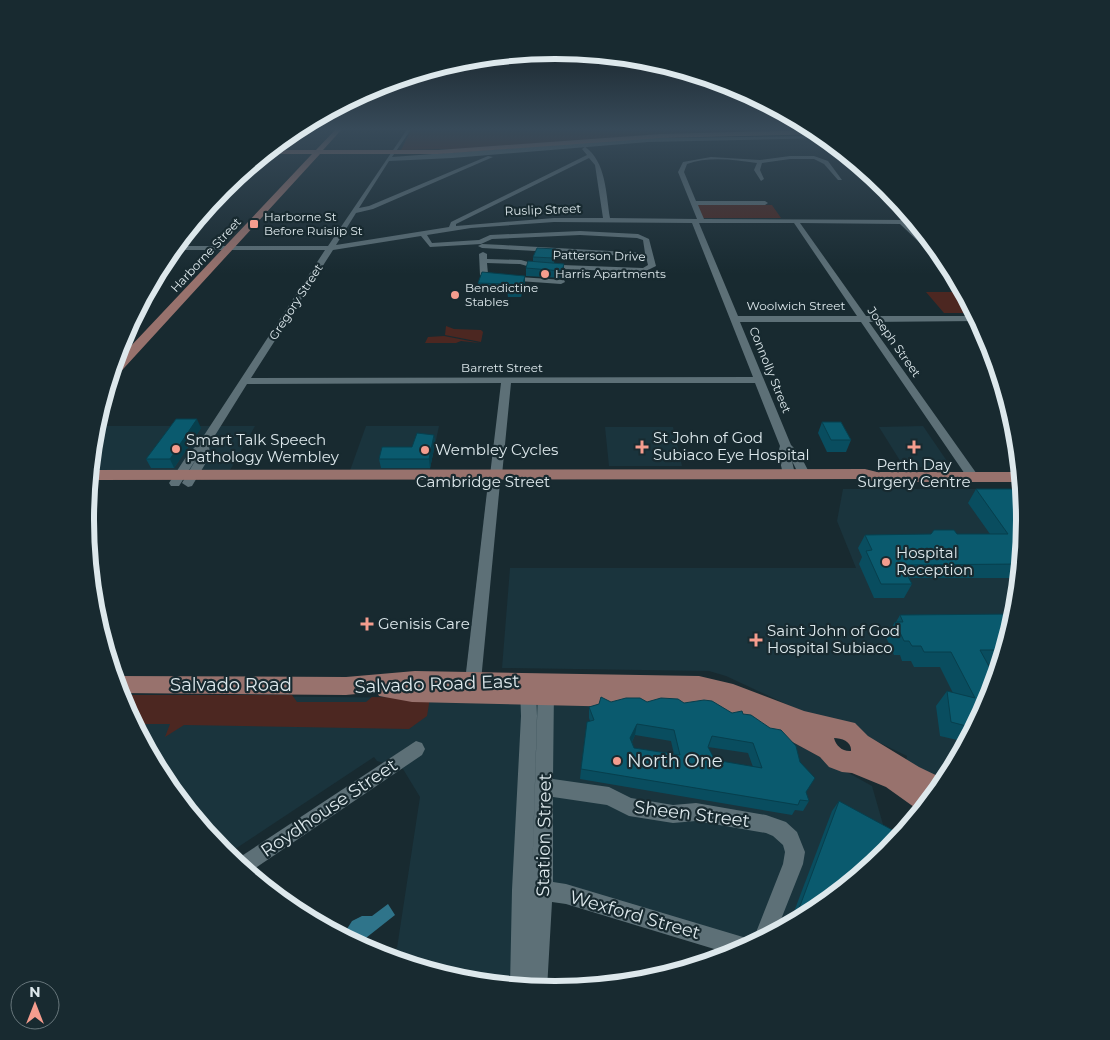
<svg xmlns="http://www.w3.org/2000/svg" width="1110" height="1040" viewBox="0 0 1110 1040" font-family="Montserrat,sans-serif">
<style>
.built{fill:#1a343d}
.green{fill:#4c2721}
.water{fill:#2f748a}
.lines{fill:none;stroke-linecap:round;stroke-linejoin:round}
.minor{fill:#5d7077;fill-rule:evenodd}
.major{fill:#98726d;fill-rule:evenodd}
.wall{fill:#094d5f;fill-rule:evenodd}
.shaded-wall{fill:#073f4d}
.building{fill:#0a5a6e;stroke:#073f4d;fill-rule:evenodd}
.poi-dot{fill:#f59d8e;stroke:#182a30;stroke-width:2}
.labels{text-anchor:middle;stroke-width:4.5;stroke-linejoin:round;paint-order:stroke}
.far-street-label{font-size:12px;fill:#dde8ec;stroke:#182a30}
.far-poi-label{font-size:12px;fill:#dde8ec;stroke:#182a30;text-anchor:start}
.poi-label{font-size:15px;fill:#dde8ec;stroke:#182a30;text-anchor:start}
.street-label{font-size:15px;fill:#dde8ec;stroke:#182a30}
.near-street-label{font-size:18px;fill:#dde8ec;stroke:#182a30}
.near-poi-label{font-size:18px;fill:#dde8ec;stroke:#182a30;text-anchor:start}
.rim{fill:none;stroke:#dde8ec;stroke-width:6}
</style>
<rect width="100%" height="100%" fill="#182a30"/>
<g class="built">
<path d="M95,426h160l-30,53h-136z"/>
<path d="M366,426h73l-11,53h-81z"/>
<path d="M923,426l28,41h-47l-25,-40z"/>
<path d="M605,427h68l9,39h-73z"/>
<path d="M843,489h179l3,31 -9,92 -27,88 -43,81 -40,-19 1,-6 -29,-14 -77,-31 -75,-35 -17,-5 -207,-3 8,-100h346l-19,-47z"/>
<path d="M119,695l311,3 307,13 135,75 18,63 -74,62 -66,35 -198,-61 -16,103 -73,-7 -77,-24 11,-9 23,-151 -17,-28 -26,-8 -3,-4 -148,98 -62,-74z"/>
</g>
<g class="green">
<path d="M412,128h402l5,3 -144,3 -219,15 -55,1z"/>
<path d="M699,204l73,1 9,13h-78l-6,-12z"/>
<path d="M926,292h38l11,21h-31z"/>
<path d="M446,326l8,3 27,1 2,2 -2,10 -36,-7z"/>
<path d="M444,336l36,7 -19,-2 -5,2h-31l3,-6z"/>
<path d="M119,695h173l5,7h69l6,-5 58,1 -3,18 -18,13 -225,-4 -19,12 5,-13h-36z"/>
</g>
<path class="water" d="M388,904l7,11 -38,30 -15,-8 10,-16 10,-5h10z"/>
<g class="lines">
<g class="minor">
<path d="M408,128h4l-20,29 256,-19 176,-2 3,2 -179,4 -196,16 -63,3 -30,47 10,-2 119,-50 5,1 -120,52 -17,4 -20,32 113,-18 2,-5 136,-67 -5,-6 3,-2c21,14 21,47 25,71l87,1 -19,-47 5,-10 28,-5 49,3 30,-4h24l14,5 14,19h-4l-14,-16 -10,-5h-24l-28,4 -2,7 4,9 -3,2 -7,-11 3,-7c-22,-3 -48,-7 -70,1l-3,8 12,29h69l3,2 -3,2h-67l6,14 210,1 3,4h-9l38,35 6,11h-4l-48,-46 -100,-1 66,93h111l2,5 -110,1 110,155 -2,3h-8l-108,-158h-121l51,123 8,8 11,21 -2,3h-8l-8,-16 3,13 -2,3 -4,1 -6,-4 -5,-21 2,-7 -25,-63h-244l-9,92 -6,4 -6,-4 11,-92 -254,1 -38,61 1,11 -18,30 -4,1 -6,-4 16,-27 -19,30h-8l-2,-3 19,-29 11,-11 126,-193h-153l3,-4h153zM589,158l6,7 8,53h-49l-98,8v-2zM554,222l138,1 61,154 -502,1 82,-128 88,-14 9,11 51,-3 11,-5 88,-4 57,3 6,2 2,13 -142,-8 -21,-1 -4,2 4,2 164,9 2,8 -5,3 -108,-4 -14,-4 -34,-1v-5l-4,-2 -4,2 1,21 8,4 73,5 4,-2 -1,-2 -74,-5 -2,-1 -1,-11 33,1 14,4 110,4 12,-6 -7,-27 -11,-5 -58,-3 -90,4 -11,5 -47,3 -5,-8 44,-7zM699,223h95l63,93h-119z"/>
<path d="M850,158l18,14 6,8h-4z"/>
<path d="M494,479l6,4 -19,198 -2,5 -6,2 -6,-2 -2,-5 23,-198z"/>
<path d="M528,682l6,2 2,5 1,27 -5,164 6,-191 2,-5 6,-2 6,2 2,5 -1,90 56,8 22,11 42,7 23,-2 70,12 20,7 11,10 8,20 -2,12 -27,68 -42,23 -168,-51 -14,-2 -5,87 -37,-3 2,-96 9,-174 -1,-27 2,-5zM553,797l54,8 22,11 44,7 23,-2 70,12 7,3 10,9 2,7 -2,12 -30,76 -187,-56 -13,-2z"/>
<path d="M416,741l6,2 3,6 -3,6 -174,118 -14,-12z"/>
</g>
<g class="major">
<path d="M337,128h6l-20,22h115l223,-16 156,-4 4,4 -160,4 -223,16h-118l-206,225h-5l4,-14 199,-211h-48l5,-4h47z"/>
<path d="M865,469l12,3h143l1,10h-144l-12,-3 -776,1 1,-10z"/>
<path d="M415,671l284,5 34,8 71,27 51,12 13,13 51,31 27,13 -25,32 -35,-25 -34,-14 -10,-1 -13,-5 -9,-10 -44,-24 -33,-15 -31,-9 -300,-7 -33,-6 -2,-4 -31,3 -227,-2 -5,-17 232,1zM834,738c8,0 18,4 17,13 -8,1 -15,-5 -17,-13z"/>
</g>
</g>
<g class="wall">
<path d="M556,254l-2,9 10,1v7l-2,7 -36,-2v-8l7,-7v-4z"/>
<path d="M525,276v7l-4,14h-13l-1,-6 -29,-1v-7z"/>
<path d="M822,422l29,18 -5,12h-19l-9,-19z"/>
<path d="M201,428l-27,40h-23l-5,-9z"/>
<path d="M434,435l1,9 -5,24h-49l-2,-9 33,-12z"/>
<path d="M976,489l49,31 -6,58h-110l3,6 -8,14h-30l-15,-34 3,-7 -4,-9 7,-13 125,-1 -22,-31z"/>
<path d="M1015,614l-15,50h-12l1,36 -23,42 -26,-6 -4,-30 11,-15 6,2 -13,-26h-26l-3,-6h-9l-2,-6h-6l-8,-18 9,-15h1l4,-7z"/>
<path d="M611,702l73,1 48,10 11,1 63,78 3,9 -6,10 -8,-1 -3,5 -212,-36 1,-10 9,-48 -1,-3v-11zM635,735l36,6 3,13 -40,-6 -2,-6zM708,747l40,6 5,14 -38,-7z"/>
<path d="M839,801l-23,110 -27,14 43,-114z"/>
</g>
<g class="shaded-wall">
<path d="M564,264v7l-2,7v-7z"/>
<path d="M525,276v7l-4,14v-7z"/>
<path d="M197,419l4,9 -27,40 -4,-9z"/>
<path d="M434,435l1,9 -5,24 -1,-9z"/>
<path d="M637,724l-2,11 -7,14 2,-11z"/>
</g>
<g class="building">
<path d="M537,248l19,1 -2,9 -21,-1z"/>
<path d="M528,261l36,3 -2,7 -36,-3z"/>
<path d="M482,272l43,4 -4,14h-14l2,-6 -31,-1z"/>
<path d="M176,419h21l-27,40h-24z"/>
<path d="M822,422h19l10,18h-20z"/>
<path d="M417,433l17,2 -5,24h-50l3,-12h30z"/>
<path d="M976,489h46l3,31 -4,44 -119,1 10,19h-31l-15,-33 6,-1 -7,-15 66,-1 3,-4h20l3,4h51z"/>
<path d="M1015,614l-11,36h-24l16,29 -7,21 -15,28 -23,-6 -4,-31 28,7 -24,-46h-27l-3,-6h-9l-3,-5h-5l-9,-19h8l-3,-7z"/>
<path d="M601,697l10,5 15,-4h14l7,4 14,-4 17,1 6,4 20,-3 8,1 20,12 10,-2 1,3 8,1 19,13 11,2 15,16 4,16 15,16 -9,14 3,9 -9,-1 -2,5 -217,-36 6,-47 7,-2 -5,-13 10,-3zM637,724l37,6 6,25 -46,-7 -4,-10zM712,736l41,7 9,25 -47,-8 -7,-13z"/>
<path d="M839,801l57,31 1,9 -10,12 -71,58 -22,11z"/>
</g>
<linearGradient id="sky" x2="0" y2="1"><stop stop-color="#0d171a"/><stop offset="0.47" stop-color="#374a59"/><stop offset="1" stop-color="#374a59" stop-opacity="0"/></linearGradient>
<rect width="1110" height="274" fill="url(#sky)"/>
<g class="poi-dot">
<rect x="249" y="219" width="10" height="10" rx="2.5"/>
<circle cx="545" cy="274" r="5"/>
<circle cx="455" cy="295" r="5"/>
<path d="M639.5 439.5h5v5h5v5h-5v5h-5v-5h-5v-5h5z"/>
<path d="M911.5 439.5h5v5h5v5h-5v5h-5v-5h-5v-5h5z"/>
<circle cx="176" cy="449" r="5"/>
<circle cx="425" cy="450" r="5"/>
<circle cx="886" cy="562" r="5"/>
<path d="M364.5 616.5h5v5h5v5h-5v5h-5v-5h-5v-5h5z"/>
<path d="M753.5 632.5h5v5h5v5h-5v5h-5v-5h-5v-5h5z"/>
<circle cx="617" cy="761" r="5"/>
</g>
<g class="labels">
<g class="far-street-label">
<text transform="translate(543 210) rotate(-2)" y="4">Ruslip Street</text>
<text transform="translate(206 255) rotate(-47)" y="4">Harborne Street</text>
<text transform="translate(599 256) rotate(1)" y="4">Patterson Drive</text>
<text transform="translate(296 302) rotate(-57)" y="4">Gregory Street</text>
<text x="796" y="310">Woolwich Street</text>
<text transform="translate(894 342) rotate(55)" y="4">Joseph Street</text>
<text x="502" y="372">Barrett Street</text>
<text transform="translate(770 370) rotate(68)" y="4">Connolly Street</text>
</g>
<g class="far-poi-label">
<text x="264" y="221">Harborne St<tspan x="264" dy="14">Before Ruislip St</tspan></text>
<text x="555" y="278">Harris Apartments</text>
<text x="465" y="292">Benedictine<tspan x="465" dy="14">Stables</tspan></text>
</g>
<g class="poi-label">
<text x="653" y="443">St John of God<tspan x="653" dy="17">Subiaco Eye Hospital</tspan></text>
<text x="186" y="445">Smart Talk Speech<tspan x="186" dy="17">Pathology Wembley</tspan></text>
<text x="435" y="455">Wembley Cycles</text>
<text x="914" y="470" text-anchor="middle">Perth Day<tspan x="914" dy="17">Surgery Centre</tspan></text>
<text x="896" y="558">Hospital<tspan x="896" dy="17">Reception</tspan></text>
<text x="378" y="629">Genisis Care</text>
<text x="767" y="636">Saint John of God<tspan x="767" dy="17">Hospital Subiaco</tspan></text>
</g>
<g class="street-label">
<text x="483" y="487">Cambridge Street</text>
</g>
<g class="near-street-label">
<text transform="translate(437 684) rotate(-2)" y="6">Salvado Road East</text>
<text x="231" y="691">Salvado Road</text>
<text transform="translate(329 808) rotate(-34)" y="6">Roydhouse Street</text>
<text transform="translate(692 814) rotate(7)" y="6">Sheen Street</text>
<text transform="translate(544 835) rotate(-89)" y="6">Station Street</text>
<text transform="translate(635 915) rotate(16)" y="6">Wexford Street</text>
</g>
<g class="near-poi-label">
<text x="627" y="767">North One</text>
</g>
</g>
<path d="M0 0H1110V1040H0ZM94 520a461 461 0 1 1 922 0a461 461 0 1 1-922 0Z" fill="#182a30" fill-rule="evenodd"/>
<path class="rim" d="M94 520a461 461 0 1 1 922 0a461 461 0 1 1-922 0Z"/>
<g transform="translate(35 1005)"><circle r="24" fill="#182a30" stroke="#67767b"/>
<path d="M0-4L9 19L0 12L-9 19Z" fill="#f59d8e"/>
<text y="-8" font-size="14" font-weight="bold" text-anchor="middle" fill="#dde8ec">N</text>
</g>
</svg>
